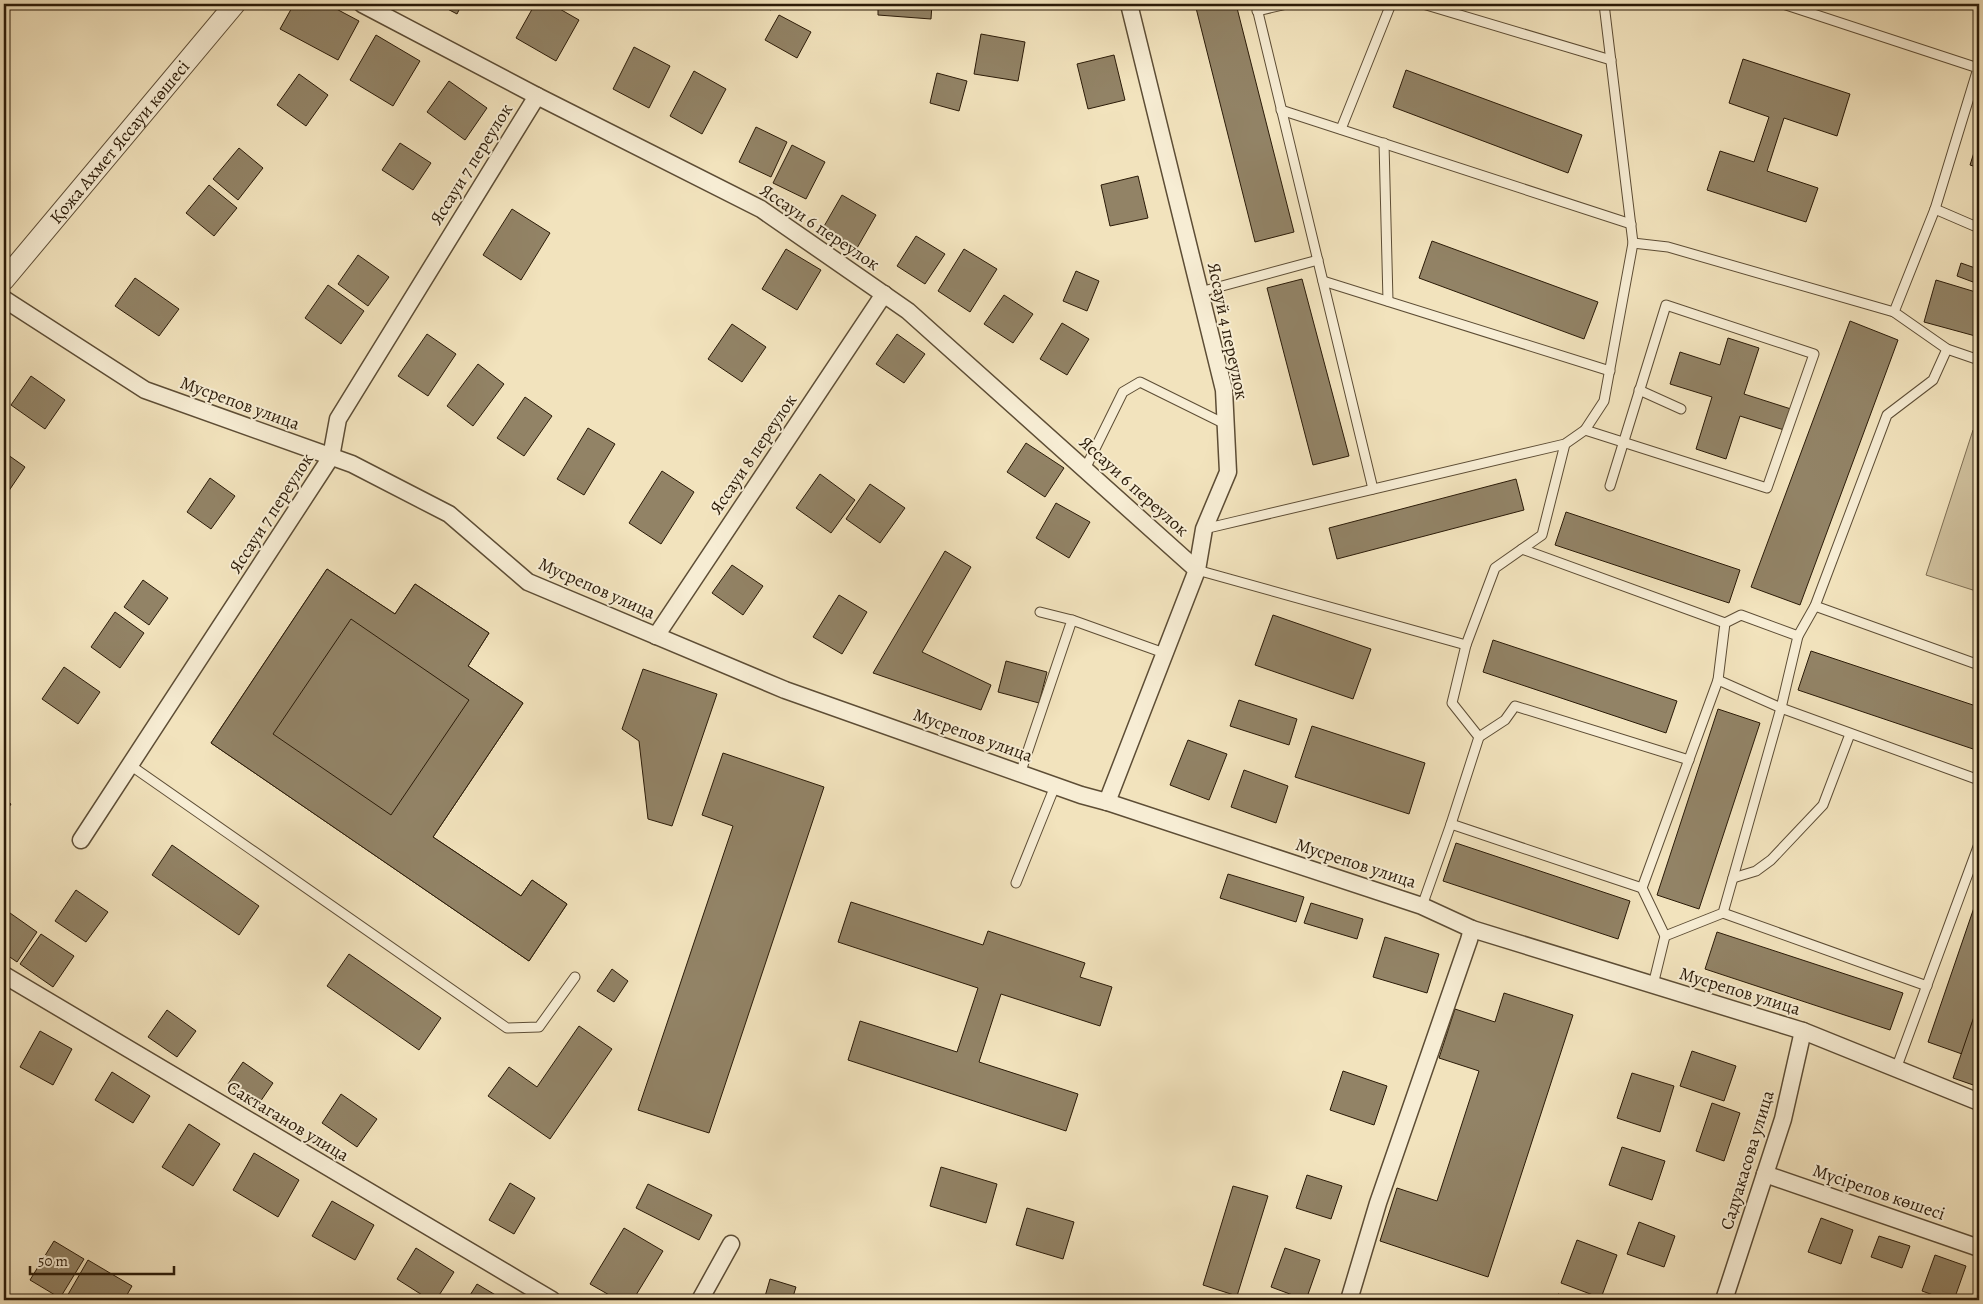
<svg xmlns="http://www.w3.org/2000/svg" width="1983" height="1304" viewBox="0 0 1983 1304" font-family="Alegreya,serif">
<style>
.green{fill:#d0c19e;stroke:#7e6e53}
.building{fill:#928366;stroke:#2b1b08;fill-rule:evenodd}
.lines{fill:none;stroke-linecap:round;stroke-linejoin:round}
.service-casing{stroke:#5d4d35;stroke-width:11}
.minor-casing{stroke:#5d4d35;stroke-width:19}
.tertiary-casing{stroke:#5d4d35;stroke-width:22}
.service{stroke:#f7edd4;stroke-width:9}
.minor{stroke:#f7edd4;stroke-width:16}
.tertiary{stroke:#f7edd4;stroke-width:20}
.rail{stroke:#2b1b08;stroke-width:4;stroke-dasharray:9 9;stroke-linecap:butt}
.labels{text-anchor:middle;stroke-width:4;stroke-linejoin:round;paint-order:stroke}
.street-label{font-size:18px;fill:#2b1b08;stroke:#f7edd4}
</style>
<rect width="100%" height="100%" fill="#f2e3bd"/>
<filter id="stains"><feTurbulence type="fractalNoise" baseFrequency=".004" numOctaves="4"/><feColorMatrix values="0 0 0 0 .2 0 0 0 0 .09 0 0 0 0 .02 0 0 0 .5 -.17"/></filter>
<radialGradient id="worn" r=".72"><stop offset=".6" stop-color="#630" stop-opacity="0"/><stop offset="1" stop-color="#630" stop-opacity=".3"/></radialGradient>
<path class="green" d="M1973,430l6,2v160l-53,-17z"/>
<g class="building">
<path d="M294,4h33l32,17 -21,39 -58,-31z"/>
<path d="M438,4h24l-5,10z"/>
<path d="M535,4h16l28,16 -23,41 -40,-23z"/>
<path d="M759,4h15l-3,6z"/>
<path d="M878,4h54l-1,15 -53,-4z"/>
<path d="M1195,4h41l58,228 -39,10z"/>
<path d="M779,15l32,17 -14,26 -32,-18z"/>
<path d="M981,34l44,8 -7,39 -44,-7z"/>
<path d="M376,35l44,26 -27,45 -43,-26z"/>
<path d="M634,47l36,19 -21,42 -36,-19z"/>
<path d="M1114,55l11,45 -37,9 -11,-45z"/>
<path d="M1743,59l107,35 -13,42 -53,-18 -17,53 51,17 -12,34 -99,-32 13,-39 34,11 15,-45 -40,-14z"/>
<path d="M1406,70l176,65 -14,38 -175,-66z"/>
<path d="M694,71l32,18 -24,45 -32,-18z"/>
<path d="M937,73l30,8 -8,30 -29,-8z"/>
<path d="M299,74l29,21 -22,31 -29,-21z"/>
<path d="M449,81l38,27 -22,32 -38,-28z"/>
<path d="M756,127l31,15 -16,35 -32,-15z"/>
<path d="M1979,137v31l-9,-3z"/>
<path d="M400,143l31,20 -18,27 -31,-20z"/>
<path d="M792,145l33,17 -19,37 -33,-16z"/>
<path d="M239,148l24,20 -25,32 -25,-21z"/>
<path d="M1138,176l10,42 -38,8 -9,-41z"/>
<path d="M209,185l28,23 -23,28 -28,-23z"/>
<path d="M842,195l34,20 -19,33 -34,-20z"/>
<path d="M512,209l38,24 -29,47 -38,-25z"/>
<path d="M916,236l29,18 -20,30 -28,-18z"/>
<path d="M1432,241l166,61 -14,37 -165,-61z"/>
<path d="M786,249l35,21 -24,40 -35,-21z"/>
<path d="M964,249l33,20 -27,43 -32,-21z"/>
<path d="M358,255l31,22 -21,29 -30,-22z"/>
<path d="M1961,263l17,6 -5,13 -16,-6z"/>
<path d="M1076,271l23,10 -12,30 -24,-10z"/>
<path d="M135,278l44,31 -20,27 -44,-30z"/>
<path d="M1302,279l47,177 -36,9 -46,-177z"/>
<path d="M1936,280l43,13v44l-55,-15z"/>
<path d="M328,285l36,26 -23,33 -36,-26z"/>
<path d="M1004,295l29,19 -20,29 -29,-19z"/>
<path d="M1850,321l48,19 -98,265 -49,-18z"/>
<path d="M1062,323l27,16 -22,36 -27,-16z"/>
<path d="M732,324l34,23 -24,35 -34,-23z"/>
<path d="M427,334l29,20 -28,42 -30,-20z"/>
<path d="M897,334l28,20 -21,29 -28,-19z"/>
<path d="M1728,338l31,10 -15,46 47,15 -7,21 -44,-14 -14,43 -30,-10 16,-52 -42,-13 10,-32 40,13z"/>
<path d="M478,364l26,20 -31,42 -26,-20z"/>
<path d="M31,376l34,24 -20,29 -34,-24z"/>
<path d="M525,397l27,19 -28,40 -27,-18z"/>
<path d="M588,428l27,16 -31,51 -27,-16z"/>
<path d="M1026,443l38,25 -19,29 -38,-25z"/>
<path d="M4,452l21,15 -21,31z"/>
<path d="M662,471l32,21 -33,52 -32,-21z"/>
<path d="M820,474l35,26 -24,33 -35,-25z"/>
<path d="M210,478l25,18 -24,33 -24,-17z"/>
<path d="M1516,479l8,31 -187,49 -8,-31z"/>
<path d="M870,484l35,24 -25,35 -34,-24z"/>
<path d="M1056,503l34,19 -21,36 -33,-20z"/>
<path d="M1566,512l174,58 -11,33 -174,-58z"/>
<path d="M945,551l26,16 -49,85 69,33 -10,25 -108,-37z"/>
<path d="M732,565l31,21 -20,29 -31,-22z"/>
<path d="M327,569l68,45 20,-30 74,49 -21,33 55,37 -90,134 88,59 11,-16 35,24 -38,57 -318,-218zM351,619l118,81 -78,115 -118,-81z"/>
<path d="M327,569l68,45 20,-30 74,49 -21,33 55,37 -90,134 88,59 11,-16 35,24 -38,57 -318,-218z"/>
<path d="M143,580l25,18 -19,27 -25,-18z"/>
<path d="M839,595l28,17 -25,42 -29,-17z"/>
<path d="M115,612l29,21 -24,35 -29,-21z"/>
<path d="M1273,615l98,34 -18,50 -98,-34z"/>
<path d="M351,619l118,81 -78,115 -118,-81z"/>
<path d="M1493,640l184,61 -11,32 -183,-61z"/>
<path d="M1811,651l168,56v44l-181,-61z"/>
<path d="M1006,661l41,11 -8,31 -41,-11z"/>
<path d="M64,667l36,25 -22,32 -36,-25z"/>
<path d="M643,669l74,25 -45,132 -24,-7 -9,-78 -17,-12z"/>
<path d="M1239,700l58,19 -8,26 -59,-19z"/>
<path d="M1718,709l42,14 -61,186 -42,-14z"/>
<path d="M1312,726l113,37 -16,51 -114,-37z"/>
<path d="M1188,740l39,14 -18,46 -39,-15z"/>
<path d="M723,753l101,34 -115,346 -71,-23 95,-284 -31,-11z"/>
<path d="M1244,770l44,16 -12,37 -45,-16z"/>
<path d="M4,799l7,5 -7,11z"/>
<path d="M1456,843l174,58 -12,38 -175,-58z"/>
<path d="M172,845l87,61 -20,29 -87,-60z"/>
<path d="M1228,874l76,23 -8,25 -76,-24z"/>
<path d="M76,890l32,22 -22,30 -31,-21z"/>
<path d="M1979,893v109l-17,52 -34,-12z"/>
<path d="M851,902l132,43 5,-14 97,32 -5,14 32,10 -12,39 -99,-32 -22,68 99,32 -12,37 -218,-71 12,-39 97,31 21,-64 -140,-46z"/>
<path d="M1311,903l52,16 -6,20 -53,-16z"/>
<path d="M10,913l27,19 -20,30 -13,-9v-31z"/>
<path d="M1717,932l186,61 -13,37 -185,-61z"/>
<path d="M41,934l33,22 -21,31 -33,-23z"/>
<path d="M1385,937l54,17 -12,39 -54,-16z"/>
<path d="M349,954l92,64 -22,32 -92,-64z"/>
<path d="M612,969l16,12 -14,21 -17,-11z"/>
<path d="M1504,993l69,22 -85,262 -108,-36 17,-53 40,13 42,-130 -40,-13 16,-49 40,13z"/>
<path d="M1979,1002v85l-26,-9z"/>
<path d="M167,1010l29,21 -19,26 -29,-20z"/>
<path d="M579,1026l33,23 -62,90 -62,-43 21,-29 28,20z"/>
<path d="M40,1031l32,18 -19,36 -33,-18z"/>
<path d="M1692,1051l44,15 -12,35 -44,-15z"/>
<path d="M243,1062l30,21 -15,22 -30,-21z"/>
<path d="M1343,1071l44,15 -13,39 -44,-15z"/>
<path d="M112,1072l38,24 -17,27 -38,-23z"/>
<path d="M1632,1073l42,13 -14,46 -43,-14z"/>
<path d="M341,1094l36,25 -20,28 -35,-24z"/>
<path d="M1712,1103l28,10 -16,48 -28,-10z"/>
<path d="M189,1124l31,20 -27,42 -31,-19z"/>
<path d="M1622,1147l43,14 -13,39 -43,-15z"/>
<path d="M254,1153l45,27 -21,37 -45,-27z"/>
<path d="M941,1167l56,17 -11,39 -56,-17z"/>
<path d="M1307,1175l35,11 -11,33 -35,-11z"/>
<path d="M510,1183l25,15 -21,36 -25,-14z"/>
<path d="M648,1184l64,31 -13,25 -63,-32z"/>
<path d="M1233,1186l35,10 -31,100 -34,-11z"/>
<path d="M332,1201l42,24 -19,35 -43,-24z"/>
<path d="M1027,1208l47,14 -11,37 -47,-14z"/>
<path d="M1821,1218l32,12 -12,34 -33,-12z"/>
<path d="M1639,1222l36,14 -11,31 -37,-13z"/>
<path d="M624,1228l39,23 -30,49h-15l-28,-16z"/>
<path d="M1879,1236l31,10 -8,22 -31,-11z"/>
<path d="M1577,1240l40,15 -16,43 -40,-15z"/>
<path d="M54,1241l30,18 -24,39 -30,-18z"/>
<path d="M416,1248l38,24 -18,28h-6l-33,-21z"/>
<path d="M1285,1248l35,12 -14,40 -35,-13z"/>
<path d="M1935,1255l31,11 -12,34h-7l-25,-9z"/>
<path d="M88,1260l44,26 -8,14h-55l-3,-2z"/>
<path d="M770,1279l26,8 -4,13h-28z"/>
<path d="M477,1284l27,16h-37z"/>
<path d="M1558,1294l19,6h-21z"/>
</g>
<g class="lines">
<g class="service-casing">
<g id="service">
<path d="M1256,4l117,485"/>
<path d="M1423,4l188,56"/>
<path d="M1783,4l195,64"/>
<path d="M1257,11l30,-7"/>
<path d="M1979,65l-44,144 -41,103 53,37 32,11"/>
<path d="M1281,110l350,114"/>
<path d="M1341,129l50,-125"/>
<path d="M1384,143l4,158"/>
<path d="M1935,209l44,19"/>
<path d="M1633,243l35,4 226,65"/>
<path d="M1323,281l287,90"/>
<path d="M1200,292l118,-32"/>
<path d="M1947,349l-14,31 -46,35 -72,191 164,59"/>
<path d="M1639,390l42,19"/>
<path d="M1585,430l182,58 47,-134 -148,-49 -56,181"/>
<path d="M1085,469l38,-77 17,-10 85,42"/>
<path d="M1204,529l361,-85 20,-14 19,-29 29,-158 -29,-239"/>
<path d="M1522,549l203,74 -7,57"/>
<path d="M1197,570l269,75"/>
<path d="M1072,620l92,33"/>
<path d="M1798,636l17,-30"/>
<path d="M1479,737l26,-17 10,-14 174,54"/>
<path d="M130,765l377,263 32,-1 36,-50"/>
<path d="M1020,774l52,-154 -32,-8"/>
<path d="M1451,824l191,64"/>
<path d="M1733,878l23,-7 15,-11 52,-55 27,-71"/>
<path d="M1016,883l39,-97"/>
<path d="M1422,906l29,-82 28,-87 -27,-34 14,-58 29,-77 47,-33 23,-91"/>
<path d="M1723,913l204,73"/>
<path d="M1665,936l58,-23 58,-205 17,-72 -57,-21 -16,8"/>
<path d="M1653,985l12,-49 -23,-48 76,-208 63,28 198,72"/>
<path d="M1896,1069l83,-225"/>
</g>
</g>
<g class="minor-casing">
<g id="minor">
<path d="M362,4l175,92 224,113 147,102 289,259"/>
<path d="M4,299l141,91 207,74 97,50 79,68 257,108 296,105 26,7 315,104 50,23 331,102 176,71"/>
<path d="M656,636l228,-342"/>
<path d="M1107,802l90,-232 7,-41 24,-57 -4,-82 -95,-386"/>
<path d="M81,840l250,-383 7,-38 199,-323"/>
<path d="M4,975l548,325"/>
<path d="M1765,1174l214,74"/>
<path d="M700,1300l31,-56"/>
<path d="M1349,1300l29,-97 91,-263 3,-11"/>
<path d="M1724,1300l59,-181 20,-88"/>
</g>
</g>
<g class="tertiary-casing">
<g id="tertiary">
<path id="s1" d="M4,280l231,-276"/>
</g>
</g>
<use href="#service" class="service"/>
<use href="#minor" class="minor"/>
<use href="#tertiary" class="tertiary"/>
<path class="rail" d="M4,10l4,-6"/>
</g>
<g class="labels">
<g class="street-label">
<text dy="6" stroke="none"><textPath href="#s1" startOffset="180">Қожа Ахмет Яссауи көшесі</textPath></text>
<text transform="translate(471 164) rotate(-58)" y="6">Яссауи 7 переулок</text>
<text transform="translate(820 227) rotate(34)" y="6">Яссауи 6 переулок</text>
<text transform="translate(1228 331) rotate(78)" y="6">Яссауй 4 переулок</text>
<text transform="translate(240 403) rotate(20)" y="6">Мусрепов улица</text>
<text transform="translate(753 454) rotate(-56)" y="6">Яссауи 8 переулок</text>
<text transform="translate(1134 486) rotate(42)" y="6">Яссауи 6 переулок</text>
<text transform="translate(271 513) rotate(-57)" y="6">Яссауи 7 переулок</text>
<text transform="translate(597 588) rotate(24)" y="6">Мусрепов улица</text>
<text transform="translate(973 735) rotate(20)" y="6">Мусрепов улица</text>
<text transform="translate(1356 863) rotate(18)" y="6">Мусрепов улица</text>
<text transform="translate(1740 991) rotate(17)" y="6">Мусрепов улица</text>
<text transform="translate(288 1121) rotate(31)" y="6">Сактаганов улица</text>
<text transform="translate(1747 1160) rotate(-73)" y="6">Садуакасова улица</text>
<text transform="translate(1879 1192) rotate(19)" y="6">Мүсірепов көшесі</text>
</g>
</g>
<rect width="1983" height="1304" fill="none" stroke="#f2e3bd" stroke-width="20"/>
<rect x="5" y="5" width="1973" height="1294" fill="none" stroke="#2b1b08" stroke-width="2.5"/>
<rect x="10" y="10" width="1963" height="1284" fill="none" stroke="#2b1b08"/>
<path d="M30 1266v8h144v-8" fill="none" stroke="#2b1b08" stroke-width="2.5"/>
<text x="38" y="1266" font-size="15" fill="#2b1b08" stroke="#f7edd4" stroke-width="4" paint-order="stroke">50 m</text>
<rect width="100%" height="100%" filter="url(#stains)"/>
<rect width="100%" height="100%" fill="url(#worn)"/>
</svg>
